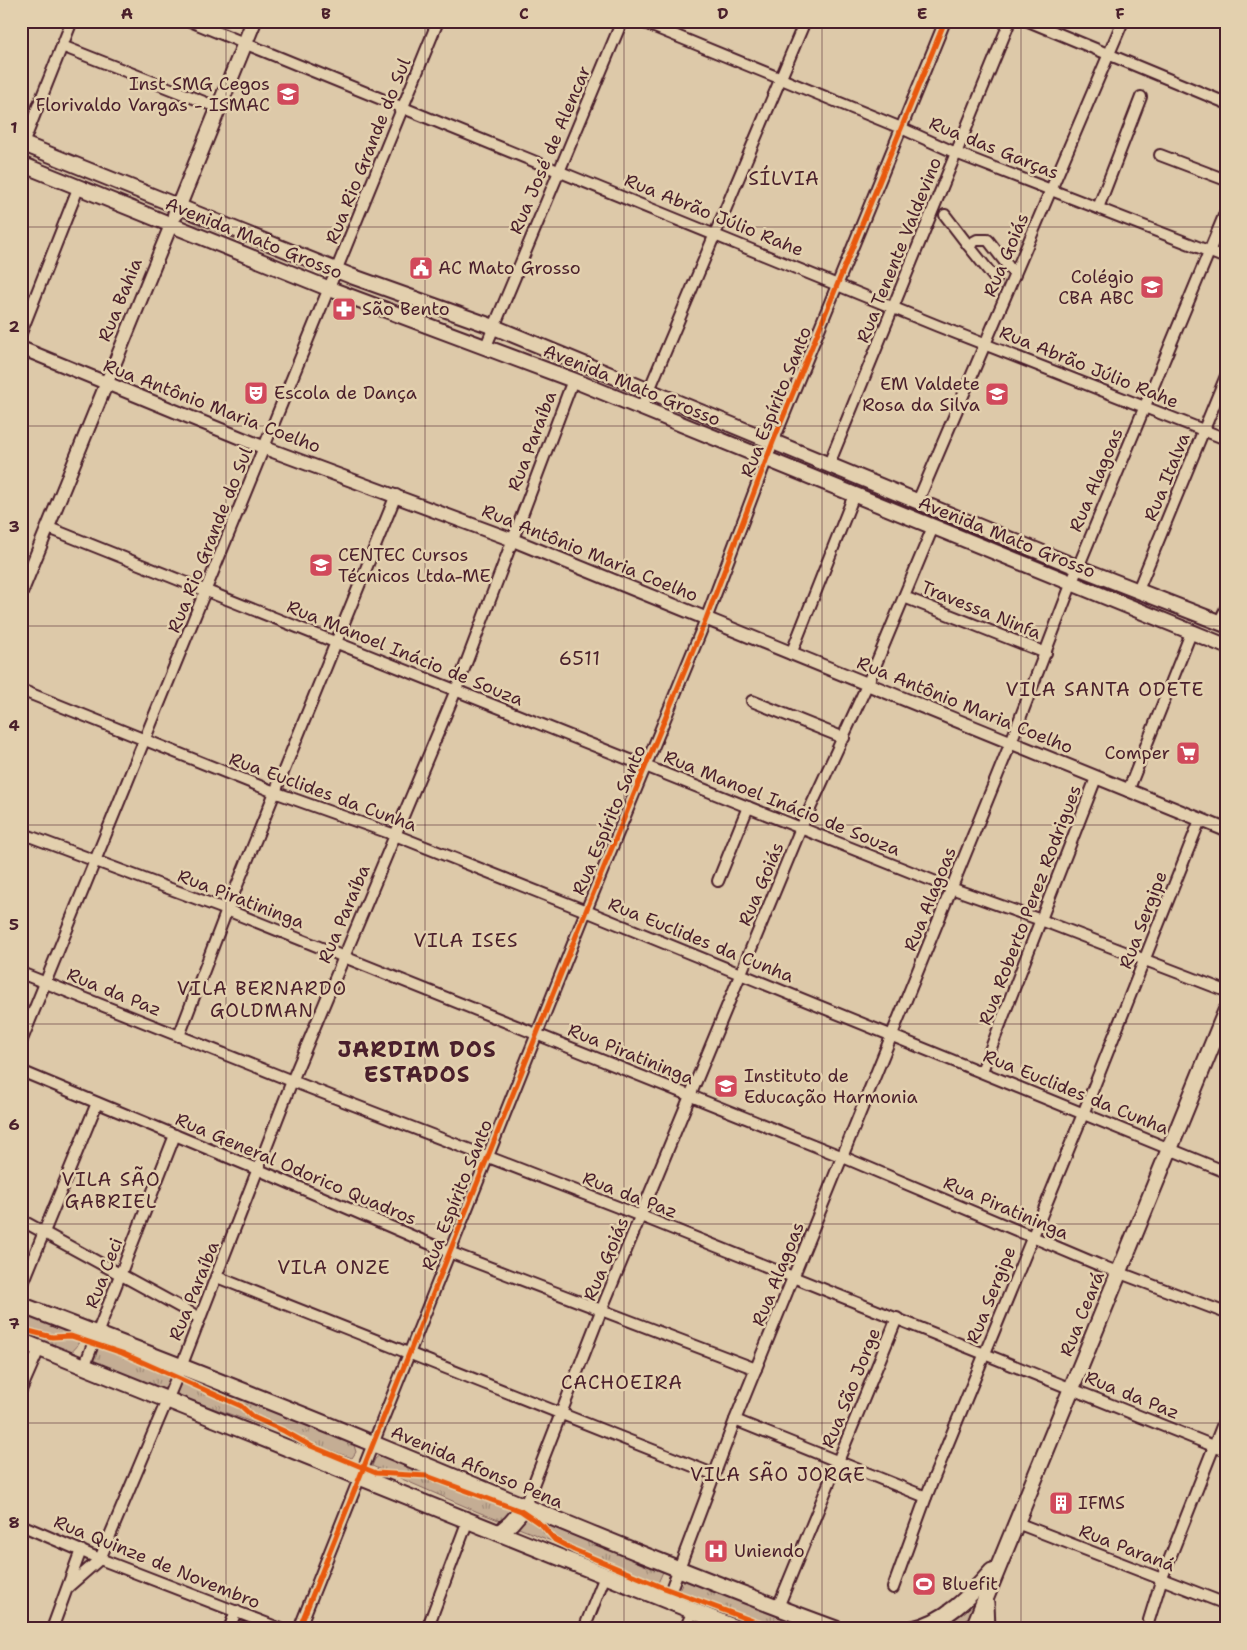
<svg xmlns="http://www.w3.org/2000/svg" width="1247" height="1650" viewBox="0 0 1247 1650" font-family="'Shantell Sans',sans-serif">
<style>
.grass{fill:url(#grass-tufts);stroke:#876660}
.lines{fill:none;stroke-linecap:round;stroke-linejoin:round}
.minor-casing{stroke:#4a1f2b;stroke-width:14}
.tertiary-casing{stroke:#4a1f2b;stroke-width:16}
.secondary-casing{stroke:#4a1f2b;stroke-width:18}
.primary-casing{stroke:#4a1f2b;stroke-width:19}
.minor{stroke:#e3d0ae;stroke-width:10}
.tertiary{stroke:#e3d0ae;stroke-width:12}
.secondary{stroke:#e3d0ae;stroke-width:14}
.primary{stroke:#e3d0ae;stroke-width:15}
.cycleway-casing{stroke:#e3d0ae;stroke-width:8}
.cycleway{stroke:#e8590c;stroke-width:5}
.grid{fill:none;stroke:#4a1f2b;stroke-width:1;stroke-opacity:0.55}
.labels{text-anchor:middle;stroke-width:5;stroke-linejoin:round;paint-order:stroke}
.poi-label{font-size:18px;fill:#4a1f2b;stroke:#e3d0ae;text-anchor:start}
.street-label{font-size:18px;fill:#4a1f2b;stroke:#e3d0ae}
.neighbourhood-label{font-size:19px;letter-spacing:1px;fill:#4a1f2b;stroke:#e3d0ae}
.district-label{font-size:22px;font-weight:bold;letter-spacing:1px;fill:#4a1f2b;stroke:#e3d0ae}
.neatline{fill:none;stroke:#4a1f2b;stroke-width:2}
.grid-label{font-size:16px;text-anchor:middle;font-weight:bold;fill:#4a1f2b}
</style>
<defs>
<pattern id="grass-tufts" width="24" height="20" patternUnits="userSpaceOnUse" patternTransform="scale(1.25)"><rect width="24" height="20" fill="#c4ad94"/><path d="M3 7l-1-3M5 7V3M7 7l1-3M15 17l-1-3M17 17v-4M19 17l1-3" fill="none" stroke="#a18c79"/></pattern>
</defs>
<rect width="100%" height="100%" fill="#ddc9a9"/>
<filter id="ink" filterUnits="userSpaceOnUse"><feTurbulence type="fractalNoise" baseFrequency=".02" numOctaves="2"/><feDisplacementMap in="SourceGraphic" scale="10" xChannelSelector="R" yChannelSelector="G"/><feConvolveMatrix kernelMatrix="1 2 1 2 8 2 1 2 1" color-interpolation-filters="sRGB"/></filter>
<g filter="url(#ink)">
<g class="grass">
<path d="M21,1311l58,22c1,10 -1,14 -9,20l-49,-21z"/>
<path d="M100,1344l253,98 3,10 -4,6 -181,-65 -78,-31z"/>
<path d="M381,1454l285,111 -8,18 -180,-71 -106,-46 3,-7z"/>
<path d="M686,1579l136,50h-52l-91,-38 3,-8z"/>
<path d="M987,1579l-3,50h-58z"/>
</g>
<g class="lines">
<g class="minor-casing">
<g id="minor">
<path d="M190,21l748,305 288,113"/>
<path d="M640,21l261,107 55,25 270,105"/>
<path d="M1028,21l198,82"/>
<path d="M62,46l157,62"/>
<path d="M21,149l51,-128"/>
<path d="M1160,155l66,25"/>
<path d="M1098,208l43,-111"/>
<path d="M945,215l23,30"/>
<path d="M996,280l-28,-35 9,-5h11l27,35"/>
<path d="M21,333l58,-147"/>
<path d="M486,346l136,-325"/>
<path d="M641,409l164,-388"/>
<path d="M829,464l181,-443"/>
<path d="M918,501l205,-480"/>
<path d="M49,528l902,360 90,32 185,71"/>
<path d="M1138,590l88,-214"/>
<path d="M904,597l142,56"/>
<path d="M1219,623l7,-15"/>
<path d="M791,654l63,-159"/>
<path d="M21,690l256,103 118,42 191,76 640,261"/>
<path d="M752,701l92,37"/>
<path d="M1128,791l63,-158"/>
<path d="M21,833l206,77 616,247 256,108 127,48"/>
<path d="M718,881l30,-74"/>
<path d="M21,973l271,108 349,135 585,235"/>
<path d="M179,1036l48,-126 169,-415"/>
<path d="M21,1042l417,-1021"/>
<path d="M21,1071l238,99 190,82 307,117"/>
<path d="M982,1071l114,-293"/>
<path d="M21,1220l179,98"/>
<path d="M217,1277l496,197"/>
<path d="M21,1288l76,-185"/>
<path d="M84,1367l91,-232"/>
<path d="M21,1390l18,-41"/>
<path d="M735,1420l191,77"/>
<path d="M524,1508l77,-197 200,-483 67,-145 65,-156"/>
<path d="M1017,1523l209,81"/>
<path d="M21,1525l79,34 181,70"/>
<path d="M68,1587l32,-28 81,-192 111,-286 164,-391 117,-310"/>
<path d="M893,1588l33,-91 157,-383 117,-294"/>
<path d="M667,1600l68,-180 276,-678 63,-165 152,-366"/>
<path d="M778,1607l119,-289"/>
<path d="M1149,1620l13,-42 64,-162"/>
<path d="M52,1629l29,-79"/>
<path d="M229,1629l7,-18"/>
<path d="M299,1629l287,-718 120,-292 67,-177 172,-421"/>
<path d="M427,1629l41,-109"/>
<path d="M584,1629l21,-53"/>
<path d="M685,1629l8,-18"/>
</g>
</g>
<g class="tertiary-casing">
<g id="tertiary">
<path d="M21,348l244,100 248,92 713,290"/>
<path d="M21,593l150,-368"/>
</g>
</g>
<g class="secondary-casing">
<g id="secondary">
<path d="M21,143l330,133 143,51 583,240 149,58"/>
<path d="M21,164l309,125 243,91 653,266"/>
<path d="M175,215l79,-194"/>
</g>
</g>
<g class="primary-casing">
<g id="primary">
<path d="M21,1305c118,45 236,90 353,139 153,63 306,128 462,185"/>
<path d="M21,1341l717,288"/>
<path d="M499,1533l12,-10 13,-15"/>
<path d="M986,1603l1,26"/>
<path d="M912,1629c33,-6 59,-34 80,-58"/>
<path d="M973,1629l253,-618"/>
</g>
</g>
<use href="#minor" class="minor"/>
<use href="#tertiary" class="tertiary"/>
<use href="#secondary" class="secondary"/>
<use href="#primary" class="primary"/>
<g class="cycleway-casing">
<g id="cycleway">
<path d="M21,1329l31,8 19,-1 51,17 119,53 12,11 31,14 27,15 65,27 51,3 94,35 22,15 12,14 19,10 85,36 115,43"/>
<path d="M299,1629l287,-718 120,-292 67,-177 172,-421"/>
</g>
</g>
<use href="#cycleway" class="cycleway"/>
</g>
</g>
<path class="grid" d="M226,21v1608M425,21v1608M624,21v1608M822,21v1608M1021,21v1608M21,227h1205M21,426h1205M21,626h1205M21,825h1205M21,1024h1205M21,1224h1205M21,1423h1205"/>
<defs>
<g id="school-square" transform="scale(1.25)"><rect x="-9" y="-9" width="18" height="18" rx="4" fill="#d1495b" stroke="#e3d0ae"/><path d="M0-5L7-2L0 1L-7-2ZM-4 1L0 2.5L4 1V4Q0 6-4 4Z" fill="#fff"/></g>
<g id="civic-square" transform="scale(1.25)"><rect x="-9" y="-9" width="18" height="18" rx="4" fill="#d1495b" stroke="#e3d0ae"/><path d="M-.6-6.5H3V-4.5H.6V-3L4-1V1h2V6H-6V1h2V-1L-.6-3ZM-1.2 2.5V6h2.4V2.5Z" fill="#fff"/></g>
<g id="pharmacy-square" transform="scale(1.25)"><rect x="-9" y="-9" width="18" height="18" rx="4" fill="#d1495b" stroke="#e3d0ae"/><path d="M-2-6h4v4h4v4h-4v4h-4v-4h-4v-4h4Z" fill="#fff"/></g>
<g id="theatre-square" transform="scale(1.25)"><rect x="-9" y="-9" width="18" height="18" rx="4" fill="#d1495b" stroke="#e3d0ae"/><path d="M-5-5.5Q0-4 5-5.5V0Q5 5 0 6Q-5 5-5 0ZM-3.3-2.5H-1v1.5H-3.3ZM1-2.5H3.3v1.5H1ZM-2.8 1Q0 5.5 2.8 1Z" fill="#fff"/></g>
<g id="supermarket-square" transform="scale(1.25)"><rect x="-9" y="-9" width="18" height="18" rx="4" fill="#d1495b" stroke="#e3d0ae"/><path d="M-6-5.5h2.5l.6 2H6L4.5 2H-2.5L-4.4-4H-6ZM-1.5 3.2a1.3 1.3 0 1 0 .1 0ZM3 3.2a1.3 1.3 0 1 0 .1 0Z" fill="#fff"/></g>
<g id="building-square" transform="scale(1.25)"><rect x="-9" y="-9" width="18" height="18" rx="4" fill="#d1495b" stroke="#e3d0ae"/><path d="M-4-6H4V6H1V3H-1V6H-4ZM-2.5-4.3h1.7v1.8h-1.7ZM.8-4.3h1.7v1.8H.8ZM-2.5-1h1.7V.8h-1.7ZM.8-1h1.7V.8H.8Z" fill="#fff"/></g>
<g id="hospital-square" transform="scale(1.25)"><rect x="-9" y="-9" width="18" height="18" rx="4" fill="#d1495b" stroke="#e3d0ae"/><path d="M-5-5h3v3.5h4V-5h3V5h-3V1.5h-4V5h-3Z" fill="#fff"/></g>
<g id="stadium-square" transform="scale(1.25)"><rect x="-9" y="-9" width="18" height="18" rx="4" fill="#d1495b" stroke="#e3d0ae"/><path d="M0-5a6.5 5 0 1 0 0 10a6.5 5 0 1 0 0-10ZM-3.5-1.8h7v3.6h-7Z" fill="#fff"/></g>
</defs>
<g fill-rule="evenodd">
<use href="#school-square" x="288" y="94"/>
<use href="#civic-square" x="421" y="268"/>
<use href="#school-square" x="1152" y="287"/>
<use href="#pharmacy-square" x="344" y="309"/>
<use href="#theatre-square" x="256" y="393"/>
<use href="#school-square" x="997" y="394"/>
<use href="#school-square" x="321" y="565"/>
<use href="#supermarket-square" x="1188" y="753"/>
<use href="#school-square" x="726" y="1086"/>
<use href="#building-square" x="1061" y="1503"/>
<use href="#hospital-square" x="716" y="1551"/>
<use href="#stadium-square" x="924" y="1584"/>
</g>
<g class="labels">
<g class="poi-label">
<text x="270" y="90" text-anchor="end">Inst SMG Cegos<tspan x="270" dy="21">Florivaldo Vargas - ISMAC</tspan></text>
<text x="438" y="274">AC Mato Grosso</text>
<text x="1134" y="283" text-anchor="end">Colégio<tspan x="1134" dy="21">CBA ABC</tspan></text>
<text x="362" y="315">São Bento</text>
<text x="980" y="390" text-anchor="end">EM Valdete<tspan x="980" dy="21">Rosa da Silva</tspan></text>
<text x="274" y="399">Escola de Dança</text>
<text x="338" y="561">CENTEC Cursos<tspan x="338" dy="21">Técnicos Ltda-ME</tspan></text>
<text x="1170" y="759" text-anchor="end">Comper</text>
<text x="744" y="1082">Instituto de<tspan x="744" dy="21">Educação Harmonia</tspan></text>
<text x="1078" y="1509">IFMS</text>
<text x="734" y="1557">Uniendo</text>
<text x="942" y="1590">Bluefit</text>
</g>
<g class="street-label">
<text transform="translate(994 148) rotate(22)" y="6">Rua das Garças</text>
<text transform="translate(550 150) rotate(-67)" y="6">Rua José de Alencar</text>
<text transform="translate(368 151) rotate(-68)" y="6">Rua Rio Grande do Sul</text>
<text transform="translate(714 215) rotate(22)" y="6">Rua Abrão Júlio Rahe</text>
<text transform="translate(254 238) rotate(22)" y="6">Avenida Mato Grosso</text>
<text transform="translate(899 250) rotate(-68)" y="6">Rua Tenente Valdevino</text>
<text transform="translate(1006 255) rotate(-67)" y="6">Rua Goiás</text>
<text transform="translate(120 300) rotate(-68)" y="6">Rua Bahia</text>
<text transform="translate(1089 367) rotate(22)" y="6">Rua Abrão Júlio Rahe</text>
<text transform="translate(632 385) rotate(22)" y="6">Avenida Mato Grosso</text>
<text transform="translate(776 402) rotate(-68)" y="6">Rua Espírito Santo</text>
<text transform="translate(212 406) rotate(21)" y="6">Rua Antônio Maria Coelho</text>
<text transform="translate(532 441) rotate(-69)" y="6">Rua Paraíba</text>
<text transform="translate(1167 477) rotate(-68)" y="6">Rua Italva</text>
<text transform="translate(1096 480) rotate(-67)" y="6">Rua Alagoas</text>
<text transform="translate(1007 537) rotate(22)" y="6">Avenida Mato Grosso</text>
<text transform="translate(210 540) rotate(-68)" y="6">Rua Rio Grande do Sul</text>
<text transform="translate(590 553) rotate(22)" y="6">Rua Antônio Maria Coelho</text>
<text transform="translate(981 610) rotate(22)" y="6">Travessa Ninfa</text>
<text transform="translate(405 653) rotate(22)" y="6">Rua Manoel Inácio de Souza</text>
<text transform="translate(965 705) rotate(22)" y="6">Rua Antônio Maria Coelho</text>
<text transform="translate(323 792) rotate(20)" y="6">Rua Euclides da Cunha</text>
<text transform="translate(782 803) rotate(22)" y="6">Rua Manoel Inácio de Souza</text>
<text transform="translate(609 820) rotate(-67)" y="6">Rua Espírito Santo</text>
<text transform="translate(761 884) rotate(-67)" y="6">Rua Goiás</text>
<text transform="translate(241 899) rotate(21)" y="6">Rua Piratininga</text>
<text transform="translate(930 899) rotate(-68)" y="6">Rua Alagoas</text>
<text transform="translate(1030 905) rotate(-69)" y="6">Rua Roberto Perez Rodrigues</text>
<text transform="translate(344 914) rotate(-67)" y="6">Rua Paraíba</text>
<text transform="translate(1143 920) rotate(-69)" y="6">Rua Sergipe</text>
<text transform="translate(701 940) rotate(22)" y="6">Rua Euclides da Cunha</text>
<text transform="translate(114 992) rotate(22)" y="6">Rua da Paz</text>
<text transform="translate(631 1054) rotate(22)" y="6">Rua Piratininga</text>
<text transform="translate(1076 1092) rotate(22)" y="6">Rua Euclides da Cunha</text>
<text transform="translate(296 1169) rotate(23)" y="6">Rua General Odorico Quadros</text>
<text transform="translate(457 1195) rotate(-68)" y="6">Rua Espírito Santo</text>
<text transform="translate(630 1195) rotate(21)" y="6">Rua da Paz</text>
<text transform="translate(1006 1208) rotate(23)" y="6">Rua Piratininga</text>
<text transform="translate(606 1259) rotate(-67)" y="6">Rua Goiás</text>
<text transform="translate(104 1273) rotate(-69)" y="6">Rua Ceci</text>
<text transform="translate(778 1274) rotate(-68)" y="6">Rua Alagoas</text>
<text transform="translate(194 1291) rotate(-68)" y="6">Rua Paraíba</text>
<text transform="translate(991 1295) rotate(-68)" y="6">Rua Sergipe</text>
<text transform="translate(1082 1314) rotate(-68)" y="6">Rua Ceará</text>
<text transform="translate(851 1388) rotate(-68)" y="6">Rua São Jorge</text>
<text transform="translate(1132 1395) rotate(22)" y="6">Rua da Paz</text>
<text transform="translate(477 1467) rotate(23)" y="6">Avenida Afonso Pena</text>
<text transform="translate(1127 1548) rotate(21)" y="6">Rua Paraná</text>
<text transform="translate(157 1562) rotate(22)" y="6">Rua Quinze de Novembro</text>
</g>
<g class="neighbourhood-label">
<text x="784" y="185">SÍLVIA</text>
<text x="580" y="665">6511</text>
<text x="1105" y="696">VILA SANTA ODETE</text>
<text x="466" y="947">VILA ISES</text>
<text x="262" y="995">VILA BERNARDO<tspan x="262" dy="22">GOLDMAN</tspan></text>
<text x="111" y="1186">VILA SÃO<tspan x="111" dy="22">GABRIEL</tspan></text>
<text x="334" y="1274">VILA ONZE</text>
<text x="622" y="1389">CACHOEIRA</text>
<text x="778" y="1481">VILA SÃO JORGE</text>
</g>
<g class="district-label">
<text x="417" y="1057">JARDIM DOS<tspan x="417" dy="25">ESTADOS</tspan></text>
</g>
</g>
<rect width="1247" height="1650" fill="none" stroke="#e3d0ae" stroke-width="55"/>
<rect x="28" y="28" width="1192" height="1594" class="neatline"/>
<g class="grid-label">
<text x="127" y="19">A</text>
<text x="326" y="19">B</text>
<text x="524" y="19">C</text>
<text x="723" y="19">D</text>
<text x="922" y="19">E</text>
<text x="1120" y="19">F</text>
<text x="14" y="133">1</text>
<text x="14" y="332">2</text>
<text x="14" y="532">3</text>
<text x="14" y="731">4</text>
<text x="14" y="930">5</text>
<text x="14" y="1130">6</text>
<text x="14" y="1329">7</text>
<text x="14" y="1528">8</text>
</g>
</svg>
